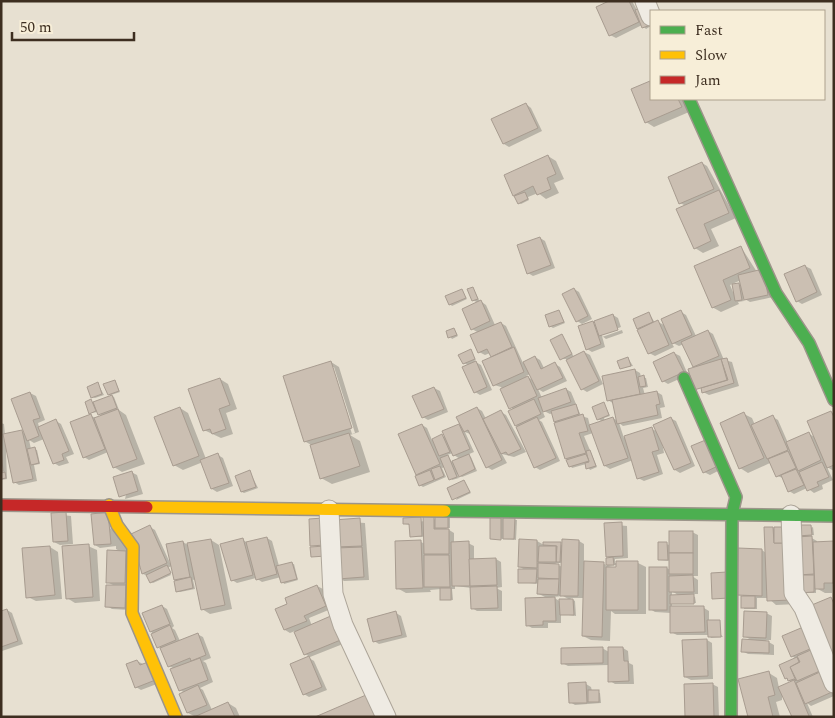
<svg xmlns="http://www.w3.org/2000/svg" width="835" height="718" viewBox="0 0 835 718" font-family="Spectral,serif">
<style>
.shadow{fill:#0003;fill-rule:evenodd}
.building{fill:#cbbfb2;stroke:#a89c90}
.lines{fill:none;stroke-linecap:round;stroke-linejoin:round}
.street-casing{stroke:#ada599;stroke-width:21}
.fast-casing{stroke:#9c958a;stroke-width:14}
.slow-casing{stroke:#9c958a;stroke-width:14}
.jam-casing{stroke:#9c958a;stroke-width:14}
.street{stroke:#efebe3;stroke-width:19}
.fast{stroke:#4caf50;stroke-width:11}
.slow{stroke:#ffc107;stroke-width:11}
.jam{stroke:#c62828;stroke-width:11}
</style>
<rect width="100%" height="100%" fill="#e7e0d1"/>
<g class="shadow">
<path d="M612,1h20l5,9 14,10v6l-5,3 -4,-4 -26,13 -6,-3z"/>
<path d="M649,82l2,17h33l5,13 -35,15 -8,-5z"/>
<path d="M526,104l5,4 11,23 -33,16 -5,-3z"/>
<path d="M548,156l8,5 8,18 -10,4 5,10 -13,6 -8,-6 -10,4 1,3 -8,4 -2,-1 -2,-6 -3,-2z"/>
<path d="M702,163l5,3 29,52 -25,11 8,17 -16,7 -8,-5 -9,-42 -6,-3z"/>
<path d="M540,238l5,3 10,27 -22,8 -5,-3z"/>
<path d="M741,247l32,50 -23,5 -7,-4 1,3 -6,1 1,2 -18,8 -9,-5 -17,-40zM741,280l1,6 -3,-2 -6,8 -3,-7z"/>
<path d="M805,266l6,3 11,26 -20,9 -5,-3z"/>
<path d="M473,288l6,12 7,5 9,20 6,-2 5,3 17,37 12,-6 5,3 4,8 11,-4 5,3 7,14 -24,11 -5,-3 4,9 24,-9 5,3 10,24 7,2 2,8 13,-4 -5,-3 6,-16 6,13 -6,2 1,3 8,-3 5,3 -4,-17 -6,-4 27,-30 5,3 1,4 5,1 2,9 -5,1 2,7 12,-3 5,3 3,12 -5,1 2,10 -39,8 -4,-3 5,15 28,-9 6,3 12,-14 6,3 19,45 -15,7 -5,-3 -13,-28 2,11 -7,2 6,19 -19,7 -6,-3 -5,-18 -23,9 -5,-3 -12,-33 -9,3 13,31 -7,3 -4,-6 -14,4 -6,-10 -8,-35 -3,-2 -2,-8 -3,1 -8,-4 3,7 -6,3 3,2 18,39 -20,9 -5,-3 -16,-40 -3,-2 -3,-15 -12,-23 -7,-2 -1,-27 -3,-5 -5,2 -6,-3v-19l-7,-4 6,-26 -5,-3zM530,374l3,6 -7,-4z"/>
<path d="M574,289l5,3 13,27 -10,5 -5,-3z"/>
<path d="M462,291l5,8 -15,7 -2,-2z"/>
<path d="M559,311l6,12 -12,5 -3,-2z"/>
<path d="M681,312l5,3 10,21 12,-5 5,3 11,26 8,2 7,24 -30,9 -6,-3 -19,-48 -5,2 -8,-4 3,5 -19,9 -6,-3 -8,-23 -3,-2 11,-15 6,10 3,-1 8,4z"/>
<path d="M613,315l5,3 3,9 -19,7v3l20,-7 1,3 -17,6 -4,-3 3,11 -13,5 -5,-3 5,-26 5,2z"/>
<path d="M454,329l4,7 -6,3 -5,-7z"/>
<path d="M562,336l12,21 10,-5 6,3 13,29 -16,8 -5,-3 -15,-30h-6z"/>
<path d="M470,351l6,9 -2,1 7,4 11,25 -12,5 -5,-3 -7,-27 -4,-2z"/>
<path d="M674,353l6,3 8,19 -20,9 -5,-3z"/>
<path d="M628,358l5,8 -12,2z"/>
<path d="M331,362l8,5 20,65 -9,3 10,6 10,31 -38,12 -11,-6 -8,-32 -7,-4zM331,367h3l21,66 -3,1z"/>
<path d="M220,379l8,5 9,25 -11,4 7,21 -12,4 -17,-8z"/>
<path d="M115,381l5,11 -9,3 3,2 5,13 7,5 19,49 -23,8 -8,-5 -6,-15 -19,8 -5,-3 7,-41 5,2 6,-2 -4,-4 -8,1 1,-12 2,2 19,-7 -3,-2z"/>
<path d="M98,384l6,11 -9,3 -3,-1z"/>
<path d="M434,388l6,3 8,21 -20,8 -5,-3z"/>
<path d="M30,393l6,3 9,24 -7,3 1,4 17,-6 5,3 13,30 -8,3 3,6 -10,3 -5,-3 -10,-24 -10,4 -5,-3 2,9 6,1 3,14 -6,1 3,16 -18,4 -5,-3 -6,-30h-2l1,27 -6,1v-57l3,1 1,11 17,-3 4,2z"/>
<path d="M180,408l8,5 18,46 12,-4 5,3 10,28 -16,6 -5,-3 -9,-27 -20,8 -9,-5z"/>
<path d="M477,408l5,3 4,8 15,-7 5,3 20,37 -12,5 -12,-3 5,9 -15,7 -5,-3 -17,-33 -5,-2 9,20 -7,3 4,2 6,14 -15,6 -5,-3 2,4 -7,2 -7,-13 -3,1 4,9 -23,10 -3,-2v-10l-3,-1 5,-49 5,3 5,12 10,-4 5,2 12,-13 4,2zM453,453l1,2 6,4 -8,3 -5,-7z"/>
<path d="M831,412l3,2v57l-7,-4 6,13 -11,5 1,4 -9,4 -7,-5 -13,6 -5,-3 -6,-13 -6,-2 -7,-13 -22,10 -8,-5 4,-54 8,4 3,7 18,-8 5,3 10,23 21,-9 6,3z"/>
<path d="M693,447l31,21 -14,7 -6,-3z"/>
<path d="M131,472l6,3 6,19 -18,5z"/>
<path d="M250,472l8,16 -14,5 -2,-1z"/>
<path d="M464,482l7,11 -15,7z"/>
<path d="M53,514l18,2 2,28 -13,1 -6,-3z"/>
<path d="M92,515l37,27 1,68 -18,-1 -5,-3 8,-20 -8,-4 14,-30 -5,-3v-3l-16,2 -5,-3z"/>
<path d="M450,517v11h-4l8,5v10h14l6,3v14l22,-1 5,3 1,25 -6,1 6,3v20h-25l-5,-3v-20l-17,-2v3h-3l1,11 -11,-1 -1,-10 -11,1 1,2 -25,1 -9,-5 24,-46 4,2 -1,-7 -13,-1 -1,-11 -5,-1z"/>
<path d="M492,518l25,2 -1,20 -25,-2z"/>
<path d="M336,521l29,2 4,57 -25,1 -5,-3z"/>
<path d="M606,524l21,2 1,32 -13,1v4h23l8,4v47h-31l-4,-3 -1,30 -19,-1 -8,-4 1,-38h-14l5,3 1,15 -15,-2v9h-13v5h-16l-5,-3 20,-27 -8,-4v-10l-20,-2 6,-12 -5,-3 17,-26 7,4v-2l19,2v-5l16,1 5,3v19h19l4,3v-7h4l-4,-3zM555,563h7v4zM617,565v3l-9,-2zM563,596l7,4 -9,2 -8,-5z"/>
<path d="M150,527l5,3 15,33 13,-21 5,3 23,-5 8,5 13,64 -22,5 -8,-5 -6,-30 -3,1 2,9 -15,3 -2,-1v-10l-3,-2 -3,-13 -5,2 4,7 -18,8 -2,-1 -3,-6 -5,-2z"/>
<path d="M813,527l1,8 -6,1 9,5v2l17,-1 -2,51h-7l-9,-5v5h-14l-4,11 -22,1 -8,-7h-11v11h-13l-5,-59h23l4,3 7,-25 18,15 13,-5 -6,-3z"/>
<path d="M692,532l6,3v41h-6l6,4v14h-8l5,3 1,6h-24v4l32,1 5,3v10l14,16 -12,1 -2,-3h-32l-6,-3v-19l-16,-1 -5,-3 17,-41 3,2v-9l-10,-1 -1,-17 11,2zM672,592l3,1 4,3h-7z"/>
<path d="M267,538l5,3 7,25 15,-2 4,16 -14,4 -3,-7 -19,5 -6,-4 -19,5 -5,-3 11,-40 5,3z"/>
<path d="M88,546l9,4 3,51 -25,2 -8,-5z"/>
<path d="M50,547l8,5 4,47 -26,2 -8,-4z"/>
<path d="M317,586l6,3 8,20 -22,9 3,8 36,16 -38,15 -5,-3 -10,-23 -5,2 -5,-3 -8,-20z"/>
<path d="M162,606l5,3 7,17 -2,2 3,2 5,11 17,-7 6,3 8,21 -8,3 3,2 7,19 -13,6 3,2 9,20 16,-7 8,5 4,9h-44l-8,-4 -8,-18 5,-2 -5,-3 -5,-21 -6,-3 -18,-35z"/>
<path d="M7,610l5,3 11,31 -21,7 -1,-39z"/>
<path d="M396,613l5,3 6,21 -28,7 -5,-3z"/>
<path d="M766,613l6,3 -1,24h-6l9,5v10l-26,-1 -6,-3 11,-10 -9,-5z"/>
<path d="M808,626l26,63v7l-23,10 -4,-3 6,14h-20l-11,-25v8l-6,2 4,15h-30l19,-44 8,5 2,10 13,-6 -6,-4 -2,-13 7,4 5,-10 -4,-3z"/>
<path d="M707,640l5,3 1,36 -22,1 -6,-3z"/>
<path d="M602,648l7,4 14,-4 5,3 1,12 4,2 1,19h-19l-5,-3 -1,-16 -41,1 -6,-3z"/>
<path d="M309,658l5,3 13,29 -18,7 -5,-3z"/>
<path d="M137,661l6,3 19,18 -21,8 -5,-3z"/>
<path d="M569,684h17l5,3 1,4 8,2 1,10 -26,2 -5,-3z"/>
<path d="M712,684l6,3 1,30h-32z"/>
</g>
<g class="building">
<path d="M609,1h20l10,21 -30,14 -13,-29z"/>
<path d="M644,6l7,19 -9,3 -7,-18z"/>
<path d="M650,81l1,18h27l4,8 -37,16 -14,-34z"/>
<path d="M526,103l12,25 -35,16 -12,-25z"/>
<path d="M548,155l8,19 -9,4 4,11 -14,6 -4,-9 -20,10 -9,-21z"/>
<path d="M702,162l12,27 -35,15 -11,-27z"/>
<path d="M719,190l10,23 -25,11 7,17 -17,8 -18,-40z"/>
<path d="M525,192l3,7 -10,5 -4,-8z"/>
<path d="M540,237l11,28 -24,9 -10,-29z"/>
<path d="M741,246l9,22 -27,12 8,20 -19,8 -18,-42z"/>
<path d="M805,265l12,27 -21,10 -12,-28z"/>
<path d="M763,269l5,26 -24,5 -6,-25z"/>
<path d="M739,283l3,17 -7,1 -3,-17z"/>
<path d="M473,287l5,12 -6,2 -5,-12z"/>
<path d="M574,288l14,28 -12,6 -14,-28z"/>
<path d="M462,289l4,9 -17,7 -4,-9z"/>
<path d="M481,300l9,21 -19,9 -9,-21z"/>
<path d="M559,310l5,12 -15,5 -4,-12z"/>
<path d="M681,310l11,25 -20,9 -11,-25z"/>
<path d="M649,312l4,10 -16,7 -4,-10z"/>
<path d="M613,314l5,16 -19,6 -5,-15z"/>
<path d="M658,320l11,25 -21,9 -11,-24z"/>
<path d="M593,321l8,23 -15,6 -8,-24z"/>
<path d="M501,322l11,25 -21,10 -4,-8 -9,4 -8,-18z"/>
<path d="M454,328l3,7 -9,3 -2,-7z"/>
<path d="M708,330l11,26 -26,11 -12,-25z"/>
<path d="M562,334l10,20 -12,6 -10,-20z"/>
<path d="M514,347l10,25 -31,14 -11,-25z"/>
<path d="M471,349l4,10 -12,5 -5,-9z"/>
<path d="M584,351l15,30 -18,9 -15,-30z"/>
<path d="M674,352l10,20 -22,10 -9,-20z"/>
<path d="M535,356l6,13 14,-7 8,16 -26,12 -14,-28z"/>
<path d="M628,357l3,9 -11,3 -3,-8z"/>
<path d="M727,358l7,25 -32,10 -1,-5 27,-8 -7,-21z"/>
<path d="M721,359l6,21 -33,10 -6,-21z"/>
<path d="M331,361l21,67 -48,14 -21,-66z"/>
<path d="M476,361l11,26 -13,6 -12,-26z"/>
<path d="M635,369l5,25 -33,7 -5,-25z"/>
<path d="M644,375l2,11 -6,1 -2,-10z"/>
<path d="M528,376l9,20 -28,13 -9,-20z"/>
<path d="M220,378l10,27 -11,4 7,20 -14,5 -2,-5 -7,2 -15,-42z"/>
<path d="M115,380l4,11 -11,4 -5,-11z"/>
<path d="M98,382l4,12 -11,4 -4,-11z"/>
<path d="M434,387l10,22 -22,9 -10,-22z"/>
<path d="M566,388l5,14 -28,10 -5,-14z"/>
<path d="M657,391l3,13 -4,1 2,10 -41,9 -5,-24z"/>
<path d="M30,392l10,26 -7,2 6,16 -12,5 -16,-42z"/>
<path d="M112,395l5,13 -19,7 -5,-13z"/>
<path d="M91,399l5,12 -7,3 -4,-12z"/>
<path d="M534,399l7,15 -26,12 -7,-15z"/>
<path d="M604,402l5,13 -12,5 -5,-13z"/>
<path d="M576,404l3,10 -25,8 -3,-11z"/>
<path d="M180,407l19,49 -26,10 -19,-49z"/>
<path d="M477,407l25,53 -16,8 -18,-38 -4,2 -8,-15z"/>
<path d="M118,409l19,50 -24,9 -19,-50z"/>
<path d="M501,410l20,39 -13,6 -2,-3 -5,2 -18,-35z"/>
<path d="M831,411l3,6v48l-7,3 -20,-47z"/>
<path d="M744,412l20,46 -25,11 -19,-46z"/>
<path d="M91,414l14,35 -22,9 -13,-36z"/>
<path d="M583,414l5,17 -9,2 7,20 -21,6 -11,-36z"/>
<path d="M773,415l15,35 -21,9 -16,-34z"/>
<path d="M537,417l19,41 -22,10 -18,-41z"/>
<path d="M613,417l15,41 -24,8 -15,-41z"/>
<path d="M671,417l20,46 -17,7 -21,-45z"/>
<path d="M56,419l13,32 -7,3 2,6 -11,4 -15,-37z"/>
<path d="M422,424l18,40 -24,11 -18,-41z"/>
<path d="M459,424l11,25 -17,7 -11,-25z"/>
<path d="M652,427l7,23 -7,2 7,20 -22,7 -13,-43z"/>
<path d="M22,430l11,49 -20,4 -10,-49z"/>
<path d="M809,432l12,28 -23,11 -12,-29z"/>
<path d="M349,433l11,33 -40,13 -10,-34z"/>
<path d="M442,434l8,18 -11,4 -7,-17z"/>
<path d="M708,439l12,26 -17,8 -12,-27z"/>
<path d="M35,447l4,16 -8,2 -4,-16z"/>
<path d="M1,448l2,23h-2z"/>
<path d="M590,450l6,16 -10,3 -1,-6 4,-1 -3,-11z"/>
<path d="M788,451l8,17 -20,9 -8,-18z"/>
<path d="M218,453l11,30 -18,6 -11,-29z"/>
<path d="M469,454l6,15 -16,8 -7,-16z"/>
<path d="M586,454l3,7 -20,6 -3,-7z"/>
<path d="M448,455l9,22 -8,3 -9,-22z"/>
<path d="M822,462l7,15 -12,5 2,4 -12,5 -8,-19z"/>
<path d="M440,466l4,10 -9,4 -4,-11z"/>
<path d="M796,469l8,16 -16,7 -7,-17z"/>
<path d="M250,470l6,17 -15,5 -6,-16z"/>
<path d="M430,470l4,10 -15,6 -4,-10z"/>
<path d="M132,471l6,20 -19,6 -6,-20z"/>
<path d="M5,472l1,6 -5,1v-6z"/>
<path d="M464,480l6,12 -18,8 -5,-12z"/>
<path d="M66,512l2,29 -15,1 -2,-29z"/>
<path d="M108,512l3,32 -17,1 -3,-31z"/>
<path d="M423,515h11v14h15v25h-25z"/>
<rect x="435" y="515" width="13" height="13"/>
<path d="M421,517l1,19 -12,1 -1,-13h-6v-6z"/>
<path d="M490,517h11v23l-11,-1z"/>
<path d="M503,517h12l-1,22h-11z"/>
<path d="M323,518l2,27 -15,1 -1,-27z"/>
<path d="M360,518l2,28 -26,1 -2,-27z"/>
<path d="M622,522l1,34 -17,1 -2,-34z"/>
<path d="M150,525l17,38 -25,11 -11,-40z"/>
<path d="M796,525h15l1,10 -15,1z"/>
<path d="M764,527h9l1,16h15l2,57 -24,1z"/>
<path d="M774,527h14l1,16h-15z"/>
<rect x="669" y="531" width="24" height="22"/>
<path d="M812,536l2,38 -16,1 -2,-38z"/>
<path d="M267,537l10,37 -21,6 -10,-38z"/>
<path d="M243,538l10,37 -22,6 -11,-37z"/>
<path d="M211,539l14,66 -24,5 -14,-67z"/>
<path d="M519,539l18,1v28l-19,-1z"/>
<path d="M562,539l17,1 -1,56h-18z"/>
<path d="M421,540l2,48 -27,1 -1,-48z"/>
<path d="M183,541l7,36 -16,3 -8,-36z"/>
<path d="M469,541l1,45h-18l-1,-44z"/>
<path d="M834,541v42h-10v6h-9l-2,-47z"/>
<path d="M543,542h18l-1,20h-4l1,-16 -14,-1z"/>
<path d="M658,542h9l1,18h-10z"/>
<path d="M89,544l4,53 -27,2 -4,-53z"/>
<path d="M50,546l5,49 -29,3 -4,-50z"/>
<path d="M325,546l1,10 -15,1 -1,-10z"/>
<path d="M539,546h17v16h-18z"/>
<path d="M362,547l2,30 -26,2 -2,-31z"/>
<path d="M738,548l24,1v47l-25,-1z"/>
<path d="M107,550l19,1 -1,32h-19z"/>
<rect x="669" y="553" width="24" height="21"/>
<path d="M424,555h25l1,32h-26z"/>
<path d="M613,557l1,8h-8v-7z"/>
<path d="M496,558l1,27 -27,1 -1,-27z"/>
<path d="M584,561l20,1 -2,75 -20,-1z"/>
<path d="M616,561h22v49h-32v-43h10z"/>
<path d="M292,562l5,17 -16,4 -5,-17z"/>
<path d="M538,563l21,1v15l-21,-1z"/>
<path d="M167,565l4,8 -21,10 -4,-8z"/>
<rect x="649" y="567" width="18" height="43"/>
<path d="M518,569h19l-1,14h-18z"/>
<path d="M727,572l2,26 -17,1 -1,-26z"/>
<path d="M693,575l1,17h-25v-16z"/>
<path d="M798,575h16v17l-16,1z"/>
<path d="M191,577l2,11 -17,4 -2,-11z"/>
<path d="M538,579h21l-1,16 -21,-1z"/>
<path d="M106,585h20l-1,23 -20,-1z"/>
<path d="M317,585l9,21 -22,10 3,5 -23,9 -9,-21 12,-5 -2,-6z"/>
<path d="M497,586l1,22 -27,1 -1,-22z"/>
<rect x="440" y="588" width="11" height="12"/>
<path d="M694,594v10h-24v-9z"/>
<rect x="741" y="596" width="14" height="12"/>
<path d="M555,597l1,24h-13v4l-17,1 -1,-28z"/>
<path d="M831,597l3,7v69l-27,-66z"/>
<path d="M559,599h14l1,16h-14z"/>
<path d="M162,605l8,19 -20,8 -8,-19z"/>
<path d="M670,606h34l1,26 -35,1z"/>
<path d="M7,609l11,32 -17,6v-36z"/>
<path d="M396,611l6,24 -29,7 -6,-23z"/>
<path d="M744,611l23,1 -1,26 -23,-1z"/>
<path d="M333,615l10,24 -39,16 -10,-23z"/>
<path d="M707,620h13l1,17h-13z"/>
<path d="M170,625l6,15 -19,8 -6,-14z"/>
<path d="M808,625l9,21 -26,11 -9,-21z"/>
<path d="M198,633l8,22 -15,6 -1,-3 -22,9 -8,-19z"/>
<path d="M707,639l1,37 -24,1 -2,-37z"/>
<path d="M742,639l27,2v12l-28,-1z"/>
<path d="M603,647v16l-42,1v-16z"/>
<path d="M608,647h15l1,14h4l1,20 -21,1z"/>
<path d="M813,649l9,21 -25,11 -7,-14 10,-5 -3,-6z"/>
<path d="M309,656l13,31 -19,8 -13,-31z"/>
<path d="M797,657l2,5 -9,5 6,14 -2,-2 -6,2 -1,-3 -2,1 -6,-14z"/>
<path d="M200,658l8,22 -29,11 -9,-22z"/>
<path d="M137,660l3,5 11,-4 7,18 -23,9 -9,-24z"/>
<path d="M769,671l6,24 -7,2 5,20h-25l-10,-38z"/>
<path d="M822,671l10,21 -27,12 -9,-21z"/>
<path d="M794,680l15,36 -1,1h-16l-14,-30z"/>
<path d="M586,682l1,21h-18l-1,-20z"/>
<path d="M713,683l1,34h-29l-1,-33z"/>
<path d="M198,685l9,20 -20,8 -8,-19z"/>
<rect x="588" y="690" width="11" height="12"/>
<path d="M366,695l9,22h-60z"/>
<path d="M228,702l7,15h-41z"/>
</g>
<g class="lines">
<g class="street-casing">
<g id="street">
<path d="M645,1l6,15"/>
<path d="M329,510l4,84 10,31 43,92"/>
<path d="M791,515l3,78 10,15 30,75"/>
</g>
</g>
<g class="fast-casing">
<g id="fast">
<path d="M689,99l87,194 33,50 25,57"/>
<path d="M684,378l52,119 -4,17 -1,203"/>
<path d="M445,511l389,5"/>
</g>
</g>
<g class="slow-casing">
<g id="slow">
<path d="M109,505l8,20 16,22 -1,66 44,104"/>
<path d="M147,507l298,4"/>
</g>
</g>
<g class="jam-casing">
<path id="jam" d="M1,505l146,2"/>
</g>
<use href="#street" class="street"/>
<use href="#fast" class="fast"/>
<use href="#slow" class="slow"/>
<use href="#jam" class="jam"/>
</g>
<rect width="835" height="718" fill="none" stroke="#3d2e20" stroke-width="5"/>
<rect x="650" y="10" width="175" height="90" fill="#f7eed8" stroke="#ada18e"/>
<rect x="660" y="26" width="25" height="8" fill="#4caf50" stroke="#ada18e"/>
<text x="695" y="35" font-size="15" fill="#3d2e20">Fast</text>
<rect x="660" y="51" width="25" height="8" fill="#ffc107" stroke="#ada18e"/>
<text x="695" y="60" font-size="15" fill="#3d2e20">Slow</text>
<rect x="660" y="76" width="25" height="8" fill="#c62828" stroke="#ada18e"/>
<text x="695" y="85" font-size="15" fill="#3d2e20">Jam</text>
<path d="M12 32v8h122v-8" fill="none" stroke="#3d2e20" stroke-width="2.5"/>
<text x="20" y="32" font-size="15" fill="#3d2e20" stroke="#f7eed8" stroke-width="4" paint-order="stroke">50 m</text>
</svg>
